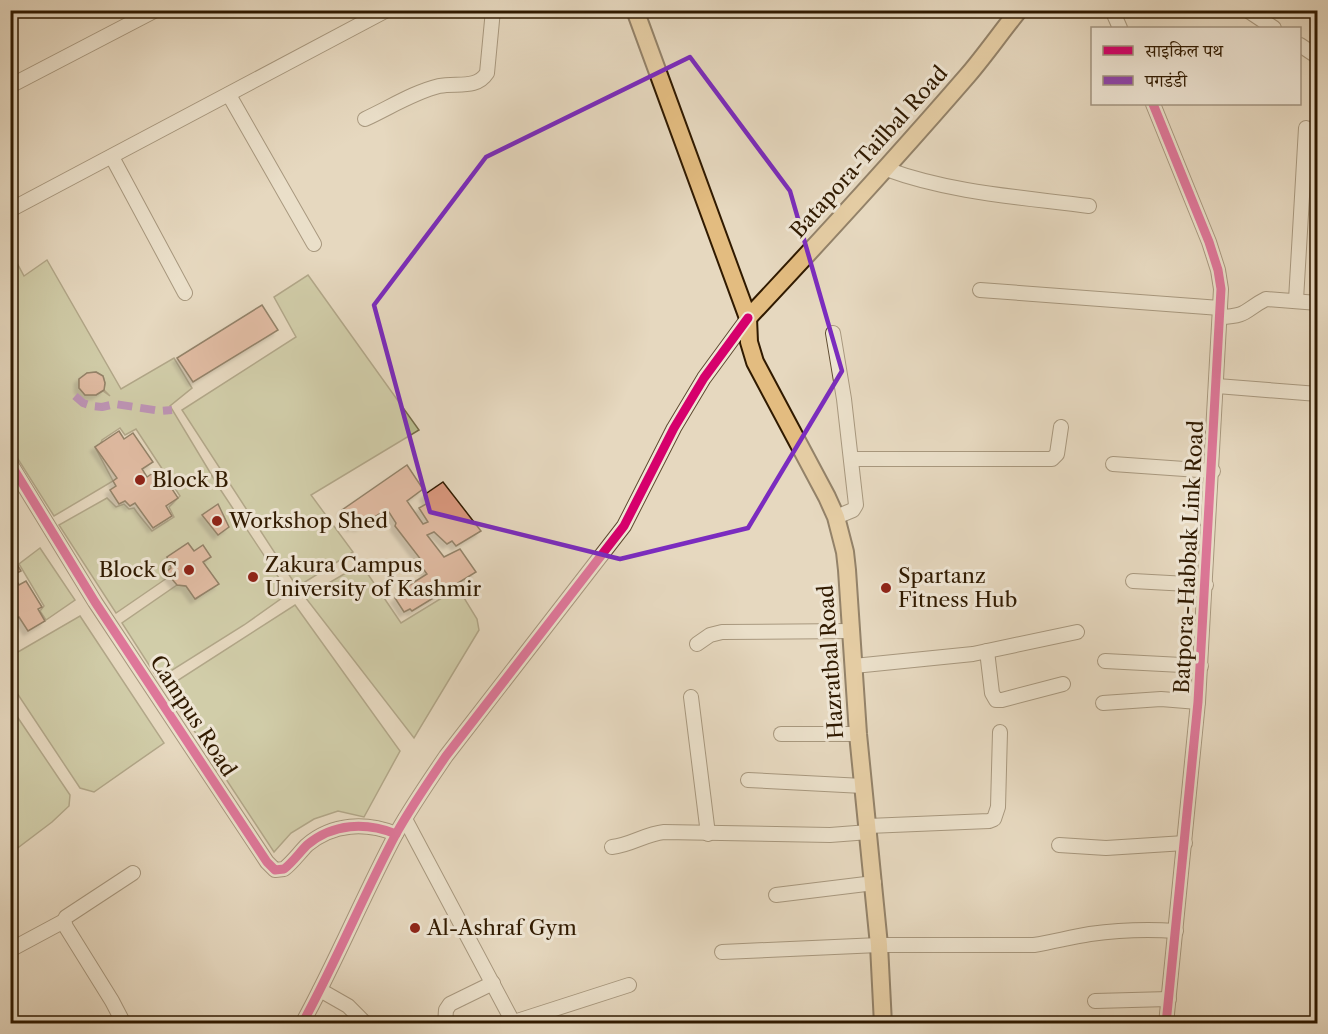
<svg xmlns="http://www.w3.org/2000/svg" width="1328" height="1034" viewBox="0 0 1328 1034" font-family="'Libre Caslon Text','Noto Serif Devanagari',serif">
<style>
.green{fill:#b9be8f;stroke:#746c48;stroke-width:1.5;fill-rule:evenodd}
.building{fill:#da987e;stroke:#301a00;stroke-width:1.5;filter:url(#shadow)}
.lines{fill:none;stroke-linecap:round;stroke-linejoin:round}
.minor-casing{stroke:#5e4a30;stroke-width:16}
.major-casing{stroke:#301a00;stroke-width:20}
.minor{stroke:#efe6d5;stroke-width:14}
.major{stroke:#e3bc80;stroke-width:16}
.quiet{stroke:#8e44ad;stroke-width:8;stroke-dasharray:15 8;stroke-linecap:butt}
.cycleway-casing{stroke:#efe6d5;stroke-width:13}
.cycleway{stroke:#d6006c;stroke-width:9}
.marked{fill:none;stroke:#7b2cbf;stroke-width:4.5;stroke-linejoin:round}
.poi-dot{fill:#8f2418;stroke:#efe6d5;stroke-width:2}
.labels{text-anchor:middle;stroke-width:6;stroke-linejoin:round;paint-order:stroke}
.street-label{font-size:21px;fill:#301a00;stroke:#efe6d5}
.poi-label{font-size:21px;fill:#301a00;stroke:#efe6d5;text-anchor:start}
</style>
<defs>
<filter id="shadow"><feDropShadow dx="-4.5" dy="4.5" stdDeviation="1.5" flood-color="#0004"/></filter>
</defs>
<rect width="100%" height="100%" fill="#e6d8bf"/>
<filter id="stains"><feTurbulence type="fractalNoise" baseFrequency=".00333" numOctaves="4"/><feColorMatrix values="0 0 0 0 .2 0 0 0 0 .09 0 0 0 0 .02 0 0 0 .5 -.17"/></filter>
<radialGradient id="worn" r=".72"><stop offset=".6" stop-color="#630" stop-opacity="0"/><stop offset="1" stop-color="#630" stop-opacity=".3"/></radialGradient>
<g class="green">
<path d="M10,250l14,26 23,-16 74,129 53,-31 18,30 -22,18 50,83 69,104 -45,32 -86,54 -36,-56 55,-38 9,1 10,13 22,-16 -30,-40 -21,14 4,11 -5,4 1,6 -51,35 -57,-88 48,-27 9,9 8,-3 5,5 5,-1c5,8 12,15 18,23l22,-14 -5,-10 11,-11 -44,-67 -11,6 -5,-7 -18,12 -1,3 -6,4 18,34 -59,35 -43,-68zM96,372l7,4 2,7 -1,7 6,6 -7,-5 -7,4h-11l-6,-7v-9l8,-6z"/>
<path d="M308,275l111,155 -108,65 42,57 -56,35 -115,-177 114,-73 -22,-40z"/>
<path d="M40,548l35,52 -29,20 -6,-9 4,-5 -25,-42z"/>
<path d="M361,564l40,59 57,-35 19,31 2,11 -65,108 -109,-141z"/>
<path d="M295,605l105,146 -36,66 -26,-6 -24,8 -23,14 -17,19 -108,-164z"/>
<path d="M80,616l84,127 -70,49 -14,-4 -69,-104v-28z"/>
<path d="M10,706l60,89 -1,11 -17,16 -41,31z"/>
</g>
<g class="building">
<path d="M262,305l16,25 -85,52 -16,-24z"/>
<path d="M96,372l7,4 2,7 -1,7 -8,5h-11l-6,-7v-9l8,-6z"/>
<path d="M119,431l5,8 9,-6 20,29 -11,7 5,8 12,-8 19,29 -12,8 6,10 -19,12 -18,-25 -5,3 -5,-5 -6,3 -9,-14 6,-4 -3,-5 4,-3 -22,-31z"/>
<path d="M407,465l16,24 -16,12 16,23 5,-2 -9,-14 9,-5 -4,-8 19,-13 38,49 -25,15 -4,-5 -5,3 -13,-12 -7,3 17,22 16,-8 16,23 -64,39 -2,-2 -6,3 -9,-14 4,-2 1,-5 27,-17 -8,-11 3,-2 -27,-35 1,-3 -9,-14 -28,18 -4,-2 -4,2 -9,-17z"/>
<path d="M218,504l11,23 -11,8 -16,-20z"/>
<path d="M188,543l6,8 9,-6 8,12 -8,5 16,22 -24,15 -9,-13 -9,-1 -11,-13 5,-4 -4,-11z"/>
<path d="M10,553l11,18 -8,4 6,10 7,-4 16,26 -4,2 7,12 -17,10 -9,-14 -9,5z"/>
</g>
<g class="lines">
<g class="minor-casing">
<g id="minor">
<path d="M1112,10l8,18"/>
<path d="M1247,10l27,18"/>
<path d="M1300,45l18,12"/>
<path d="M10,86l146,-76"/>
<path d="M229,95l85,149"/>
<path d="M1153,104l56,138 9,28 3,19 -23,413 -32,322"/>
<path d="M365,119c24,-11 49,-27 74,-33 17,-4 37,4 48,-13l6,-63"/>
<path d="M112,157l73,136"/>
<path d="M886,169c65,24 134,28 203,37"/>
<path d="M10,210l377,-200"/>
<path d="M980,290l240,18"/>
<path d="M1296,300l10,-172"/>
<path d="M1220,317c29,-1 24,-7 46,-18l52,4"/>
<path d="M833,333l11,66 12,106 -3,5 -17,7"/>
<path d="M1217,386l101,8"/>
<path d="M851,459h201l5,-5 4,-27"/>
<path d="M10,463l85,139 172,260 8,8 9,-1c9,-7 15,-16 23,-24 26,-22 59,-23 89,-11"/>
<path d="M1113,464l100,7"/>
<path d="M1133,581l73,4"/>
<path d="M697,644l13,-9 12,-3 130,-1"/>
<path d="M987,651l5,42 4,7h6l61,-16"/>
<path d="M1105,661l96,5"/>
<path d="M854,666l119,-12 104,-22"/>
<path d="M691,697l17,137"/>
<path d="M1103,703l58,-4 37,3"/>
<path d="M781,734h77"/>
<path d="M748,780l115,6"/>
<path d="M405,819l109,205"/>
<path d="M868,826l121,-5 5,-2 4,-12 2,-75"/>
<path d="M1059,845l47,3 79,-5"/>
<path d="M612,847c19,-2 33,-13 52,-15l166,3 39,-3"/>
<path d="M776,895l98,-12"/>
<path d="M10,950l54,-29"/>
<path d="M722,952l157,-7h155c19,-3 37,-8 56,-11 29,-4 57,-5 86,-3"/>
<path d="M320,990l28,16 18,18"/>
<path d="M1095,1001l74,-2"/>
<path d="M514,1022l115,-37"/>
<path d="M124,1024l-12,-23 -46,-74 -2,-6 2,-4 67,-44"/>
<path d="M302,1024c34,-62 61,-128 94,-190 15,-27 33,-53 50,-78l178,-230 50,-98 30,-50 44,-60"/>
<path d="M445,1024l1,-14 4,-6 43,-21"/>
</g>
</g>
<g class="major-casing">
<g id="major">
<path d="M635,10l113,308 1,24 6,20 72,135 9,20 9,35 2,18 11,164 21,211 4,79"/>
<path d="M748,318c75,-80 149,-161 220,-243 18,-21 33,-43 51,-65"/>
</g>
</g>
<use href="#minor" class="minor"/>
<use href="#major" class="major"/>
<path class="quiet" d="M75,396l8,7 9,3 10,1 13,-3 46,7 11,-1"/>
<g class="cycleway-casing">
<g id="cycleway">
<path d="M1153,104l56,138 9,28 3,19 -23,413 -32,322"/>
<path d="M10,463l85,139 172,260 8,8 9,-1c9,-7 15,-16 23,-24 26,-22 59,-23 89,-11"/>
<path d="M302,1024c34,-62 61,-128 94,-190 15,-27 33,-53 50,-78l178,-230 50,-98 30,-50 44,-60"/>
</g>
</g>
<use href="#cycleway" class="cycleway"/>
</g>
<path d="M0 0H1328V1034H0ZM690,57l100,134 52,180 -94,157 -128,31 -190,-47 -56,-207 112,-148z" fill="#e6d8bf" fill-opacity=".55" fill-rule="evenodd"/>
<path class="marked" d="M690,57l100,134 52,180 -94,157 -128,31 -190,-47 -56,-207 112,-148z"/>
<g class="poi-dot">
<circle cx="140" cy="480" r="6"/>
<circle cx="217" cy="521" r="6"/>
<circle cx="189" cy="570" r="6"/>
<circle cx="253" cy="577" r="6"/>
<circle cx="886" cy="588" r="6"/>
<circle cx="415" cy="928" r="6"/>
</g>
<g class="labels">
<g class="street-label">
<text transform="translate(869 152) rotate(-48)" y="7">Batapora-Tailbal Road</text>
<text transform="translate(1189 557) rotate(-87)" y="7">Batpora-Habbak Link Road</text>
<text transform="translate(831 662) rotate(-94)" y="7">Hazratbal Road</text>
<text transform="translate(193 716) rotate(57)" y="7">Campus Road</text>
</g>
<g class="poi-label">
<text x="152" y="487">Block B</text>
<text x="229" y="528">Workshop Shed</text>
<text x="265" y="572">Zakura Campus<tspan x="265" dy="24">University of Kashmir</tspan></text>
<text x="177" y="577" text-anchor="end">Block C</text>
<text x="898" y="583">Spartanz<tspan x="898" dy="24">Fitness Hub</tspan></text>
<text x="427" y="935">Al-Ashraf Gym</text>
</g>
</g>
<rect width="1328" height="1034" fill="none" stroke="#e6d8bf" stroke-width="36"/>
<rect x="12" y="12" width="1304" height="1010" fill="none" stroke="#301a00" stroke-width="3"/>
<rect x="18" y="18" width="1292" height="998" fill="none" stroke="#301a00" stroke-width="1.5"/>
<rect x="1091" y="27" width="210" height="78" fill="#efe6d5" stroke="#a39480" stroke-width="1.5"/>
<rect x="1103" y="46" width="30" height="9" fill="#d6006c" stroke="#a39480" stroke-width="1.5"/>
<text x="1145" y="57" font-size="18" fill="#301a00">साइकिल पथ</text>
<rect x="1103" y="76" width="30" height="9" fill="#8e44ad" stroke="#a39480" stroke-width="1.5"/>
<text x="1145" y="87" font-size="18" fill="#301a00">पगडंडी</text>
<rect width="100%" height="100%" filter="url(#stains)"/>
<rect width="100%" height="100%" fill="url(#worn)"/>
</svg>
